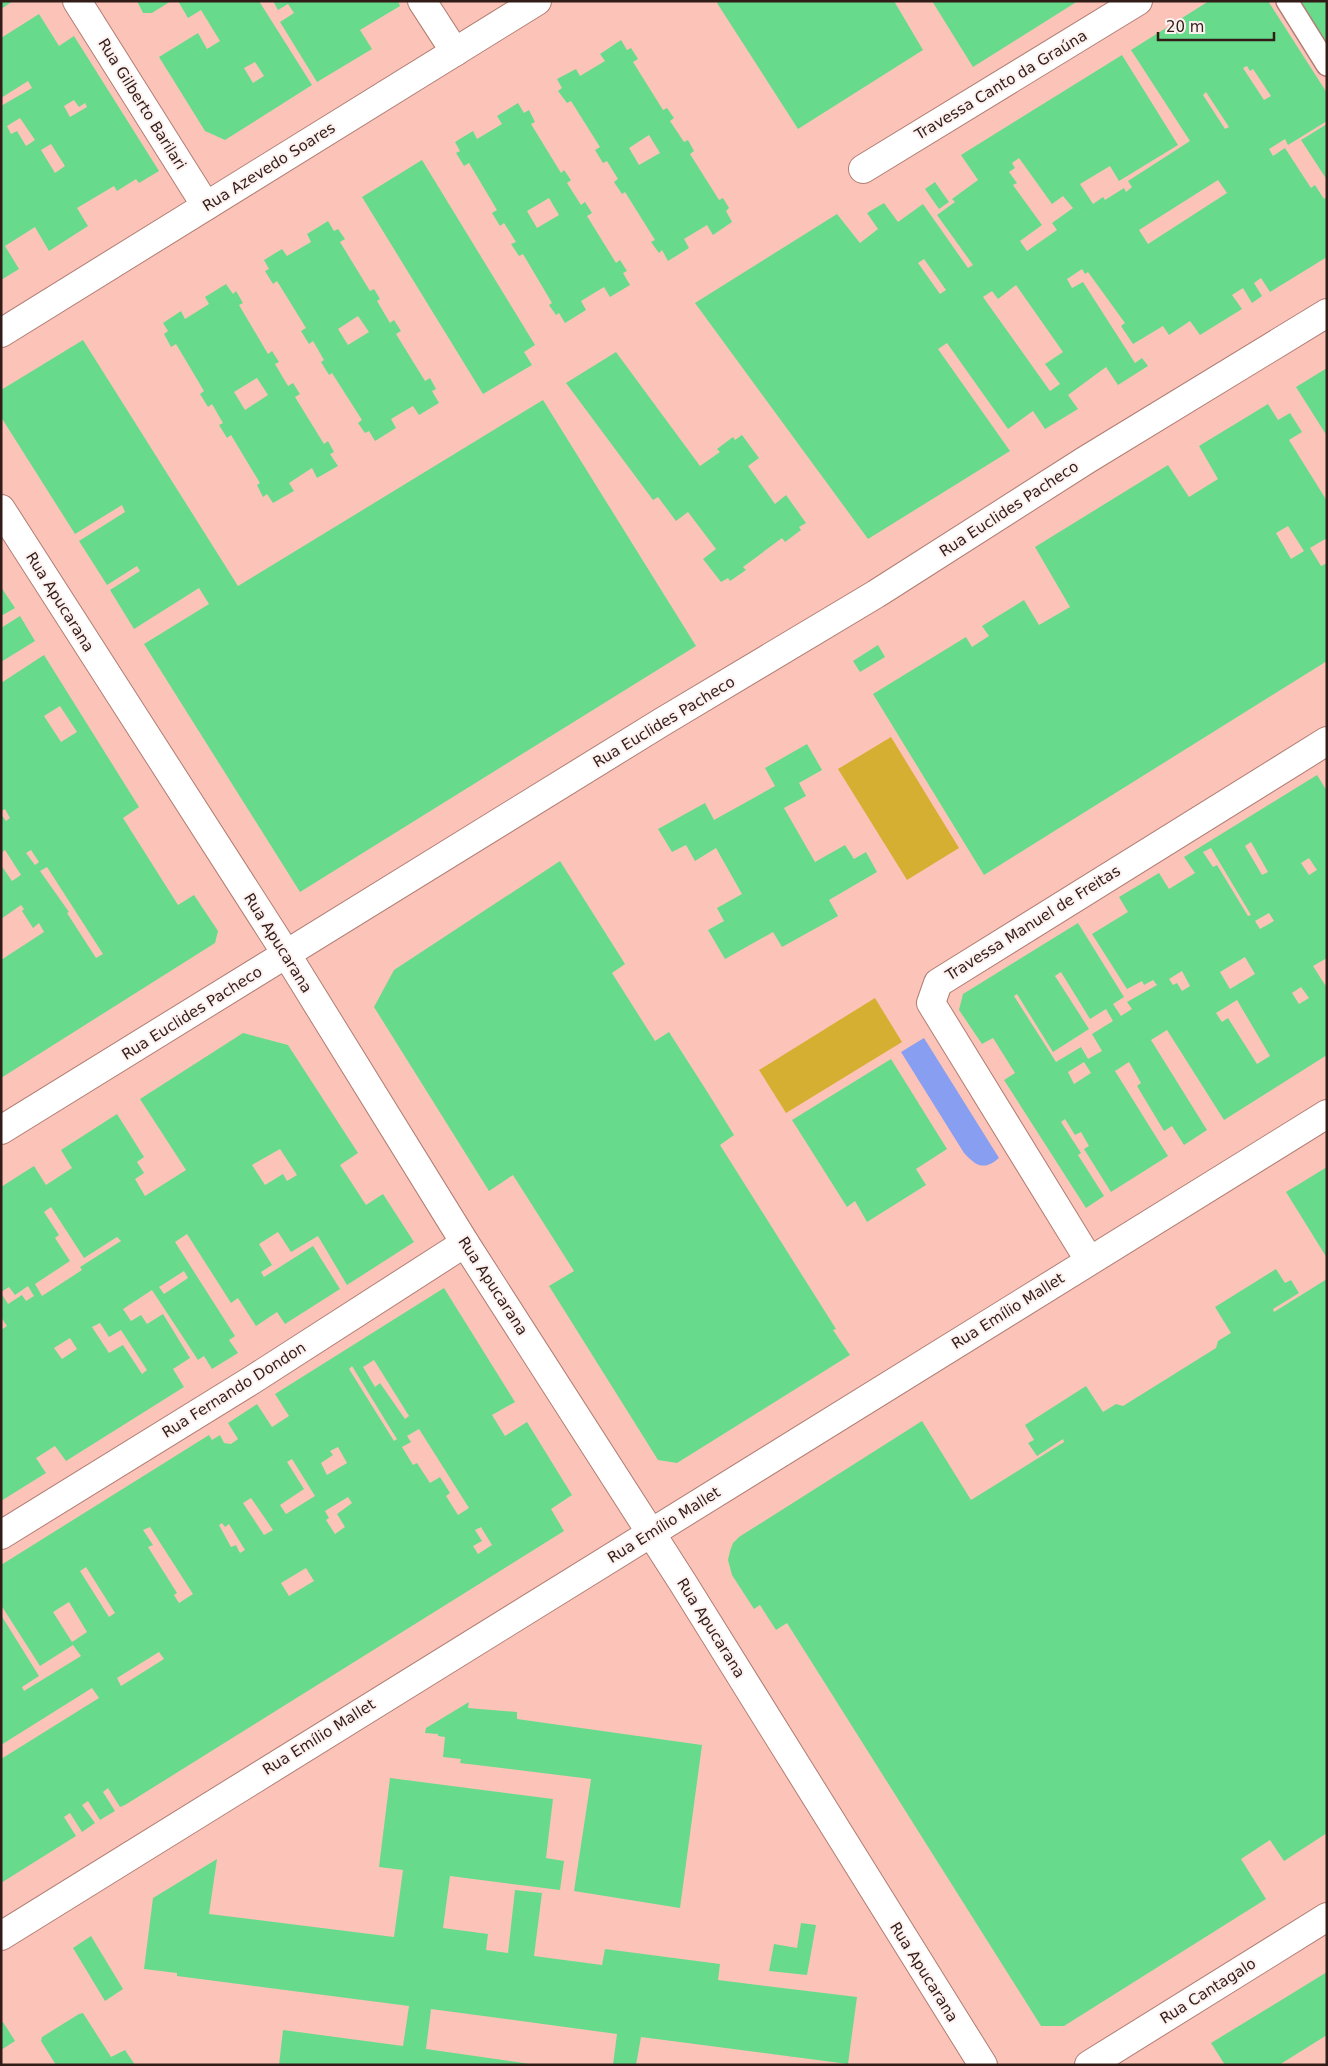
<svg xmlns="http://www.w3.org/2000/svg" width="1328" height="2066" viewBox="0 0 1328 2066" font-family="'DejaVu Sans',sans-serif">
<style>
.green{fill:#d4af32}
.water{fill:#889ef1}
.building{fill:#67db8b;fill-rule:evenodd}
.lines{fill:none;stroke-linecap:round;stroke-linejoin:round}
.lane-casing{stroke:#b17d73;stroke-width:24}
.street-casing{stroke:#b17d73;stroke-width:30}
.secondary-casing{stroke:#b17d73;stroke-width:30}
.lane{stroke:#fff;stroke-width:21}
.street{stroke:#fff;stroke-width:28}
.secondary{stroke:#fff;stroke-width:28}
.labels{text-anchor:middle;stroke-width:4;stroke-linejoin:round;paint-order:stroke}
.street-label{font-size:15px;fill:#311c18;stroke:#fdf1ef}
</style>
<rect width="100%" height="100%" fill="#fcc4b8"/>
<g class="green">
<path d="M891,737l68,111 -52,32 -69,-111z"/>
<path d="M875,998l27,44 -116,71 -27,-43z"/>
</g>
<path class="water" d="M924,1038l75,120c-15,13 -23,8 -35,-5l-63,-101z"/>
<g class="building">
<path d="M1,1h12l-12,8z"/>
<path d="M137,1h34l-19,12h-9z"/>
<path d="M178,1h81l53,84 -87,55 -20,-9 -46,-74 39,-24 9,16 13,-8 -19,-31 -13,8zM255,62l9,14 -11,7 -9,-15z"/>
<path d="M273,1h125l2,5 -40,24 12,19 -55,33 -37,-60 14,-9 -6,-9 -10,6z"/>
<path d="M719,1h175l29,49 -125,79 -81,-126z"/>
<path d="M932,1h146l-105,66z"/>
<path d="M1209,1h59l59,92v28l-39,24 -3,-6 -16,10 4,7 12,-8 26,40 4,-3 9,14 3,-2v60l-57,35 -9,-14 -7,5 8,13 -10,7 -9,-15 -11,7 10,14 -42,26 -10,-14 -21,14 -6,-9 -30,18 -12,-18 4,-3 -37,-51 -3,2 -3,-5 -15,10 5,9 11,-6 52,81 7,-5 6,8 -30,19 -12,-18 -38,28 10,14 -33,20 -12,-18 -25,18 -61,-86 -9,6 72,102 -142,88 -173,-236 142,-89 23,29 18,-14 -11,-16 17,-10 14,19 25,-18 45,64 5,-3 -36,-50 18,-13 -3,-3 26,-19 -17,-25 161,-100 56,90 -59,36 -9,-15 -30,18 13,20 10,-7 2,3 19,-12 2,4 6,-5 -4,-6 62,-40 -59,-91zM1247,66l3,5 3,-2 18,27 -7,4 -21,-32zM1206,92l23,35 -4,2 -22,-34zM1019,158l33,46 11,-8 10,12 -21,15 5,7 -30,21 -7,-10 22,-16 -29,-40 4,-2 -8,-11 6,-4 -3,-5zM1218,180l9,13 -79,51 -9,-14zM924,259l22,31 -6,4 -22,-31zM1016,285l47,67 -18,12 15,20 -10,7 -67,-94 9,-6 6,8z"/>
<path d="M1296,1h31v49z"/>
<path d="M39,14l20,32 15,-10 85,135 -20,12 -3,-4 -19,12 -3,-5 -37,22 11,18 -39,25 -14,-24 -30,19 14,23 -18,11v-174l31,-18 -4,-7 -27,17v-60zM74,100l5,7 6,-4 2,4 -17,10 -6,-11zM20,118l15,22 -9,6 -9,-15 -6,3 -4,-8zM51,144l14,22 -10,7 -14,-23z"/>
<path d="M621,40l6,10 4,-2 7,11 -5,3 30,48 4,-2 7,10 -4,3 14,21 4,-2 6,11 -4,3 29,46 4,-2 6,10 -3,3 6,11 -19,13 -6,-10 -23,14 5,9 -21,13 -6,-11 -3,3 -8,-11 4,-2 -30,-48 -3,2 -8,-12 4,-3 -11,-18 -4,2 -8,-13 5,-3 -29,-46 -4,2 -9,-12 4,-3 -5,-9 19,-10 4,7 25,-15 -5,-7zM649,135l11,18 -21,12 -10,-17z"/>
<path d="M518,103l6,10 5,-3 6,12 -4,2 30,49 3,-3 7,10 -4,3 14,22 4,-3 7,11 -5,3 29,47 4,-3 7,11 -4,2 7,12 -20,12 -6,-10 -23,14 5,9 -21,13 -6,-10 -3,2 -7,-10 3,-2 -29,-49 -4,2 -8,-12 5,-2 -12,-19 -4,3 -8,-13 5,-3 -28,-47 -5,3 -8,-13 4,-2 -5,-9 18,-11 4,8 25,-15 -5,-8zM549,198l10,17 -22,13 -10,-17z"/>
<path d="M1327,124v56l-26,-40z"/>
<path d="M422,160l113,185 -11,7 8,13 -49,29 -121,-197z"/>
<path d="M935,182l14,20 -10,7 -14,-20z"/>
<path d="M328,221l6,10 4,-2 7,10 -5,3 30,49 4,-2 6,10 -3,2 13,22 4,-3 7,11 -5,3 29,47 5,-3 6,11 -4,2 7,12 -20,12 -6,-9 -22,13 5,9 -21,13 -6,-10 -4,2 -7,-10 4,-3 -30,-47 -3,2 -8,-13 3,-2 -11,-19 -4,3 -8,-13 5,-3 -29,-47 -4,3 -8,-13 4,-2 -5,-9 18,-11 5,7 24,-14 -4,-8zM358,316l11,16 -21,13 -10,-16z"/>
<path d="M226,284l7,10 3,-3 7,12 -4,2 29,49 4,-3 7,11 -4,2 13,22 5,-3 7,11 -5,3 29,47 4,-3 6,11 -4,2 8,12 -21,12 -5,-10 -23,15 5,8 -21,12 -6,-9 -4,3 -6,-12 3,-2 -29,-48 -4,3 -8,-13 4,-2 -11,-19 -4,3 -8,-13 4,-3 -28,-47 -5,3 -7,-13 4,-3 -5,-8 18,-12 4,8 24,-15 -4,-7zM257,378l11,17 -23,15 -11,-18z"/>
<path d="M83,340l155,246 305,-186 153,246 -396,246 -156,-248 65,-40 -10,-16 -65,41 -24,-39 30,-19 -3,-5 -30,19 -28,-44 46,-29 -3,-7 -47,29 -74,-117v-27z"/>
<path d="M616,352l84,114 20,-14 -3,-3 16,-12 2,3 7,-5 17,23 -11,8 27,38 11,-9 20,28 -7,4 2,3 -16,12 -3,-4 -39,29 3,3 -16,11 -2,-3 -7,4 -18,-23 13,-10 -28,-37 -12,9 -18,-24 -5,3 -87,-117z"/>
<path d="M1327,368v68l-31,-49z"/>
<path d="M1268,404l10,16 12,-7 12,19 -13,8 38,61v37l-17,10 11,18 6,-3v98l-343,214 -111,-181 93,-57 6,10 17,-11 -7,-10 42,-26 15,25 31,-18 -35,-60 133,-82 21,32 29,-18 -19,-33zM1288,526l16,25 -13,8 -15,-26z"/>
<path d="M1,587l14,21 -14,8z"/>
<path d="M20,616l15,25 -34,21v-34z"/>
<path d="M878,645l7,12 -25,15 -7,-11z"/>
<path d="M44,655l95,152 -16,11 55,87 16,-10 24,36 -3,12 -214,135v-118l43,-28 -5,-9 -6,5 -11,-17 2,-2 -3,-4 -20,14v-54l11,16 9,-6 -16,-25 -4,3v-39l5,7 4,-3 -5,-9 -4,2v-128zM60,706l17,26 -16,10 -17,-26zM31,850l8,12 -4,3 -9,-12zM47,867l56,87 -7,4 -29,-45 2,-1 -29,-41z"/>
<path d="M807,744l15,26 -23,13 7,13 -22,12 31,54 30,-17 9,14 12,-7 11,20 -48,28 9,16 -56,31 -9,-15 -48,27 -17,-29 16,-9 -7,-13 25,-14 -26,-46 -21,13 -9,-16 -14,7 -14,-23 47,-26 9,17 61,-34 -10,-18z"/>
<path d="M1317,775l10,16v167l-14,8 14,22v67l-103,65 -57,-90 -16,10 56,90 -23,15 -12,-19 -8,5 -27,-45 4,-3 -12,-21 -14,9 53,85 -57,36 -27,-43 5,-3 -8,-14 -6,3 -10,-16 -4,3 20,31 -3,2 26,41 -18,12 -82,-128 11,-7 -22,-35 -11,6 -23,-34 4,-16 115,-71 46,74 -11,7 8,12 11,-7 -5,-7 30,-17 -4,-5 -9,5 -2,-4 -15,8 -35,-55 36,-22 -9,-15 40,-24 10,16 26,-16 -11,-16zM1251,842l17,30 -6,3 -17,-29zM1211,848l40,67 -3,1 -31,-51 -4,2 -10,-15zM1309,858l8,12 -8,5 -8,-12zM1269,913l5,8 -14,8 -5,-8zM1245,957l10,17 -25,15 -10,-17zM1182,971l8,15 -8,5 -5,-8 -4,2 -4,-6zM1061,972l29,47 16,-10 7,12 -21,13 10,17 -14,8 -7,-12 -25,15 -42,-66 3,-2 36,58 36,-23 -34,-53zM1301,987l8,11 -10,6 -7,-11zM1237,1000l33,56 -13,8 -29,-46 -6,4 -6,-9zM1084,1062l7,11 -17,11 -6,-12z"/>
<path d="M560,861l65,103 -13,9 43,68 14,-9 39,61 26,42 -14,10 116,184 -3,1 17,25 -173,108 -19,-3 -109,-174 25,-15 -61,-96 -24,16 -115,-184 20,-37z"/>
<path d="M243,1033l45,12 70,108 -18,12 26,40 17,-11 31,48 -67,43 -29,-49 -27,16 -13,-20 -19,12 13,21 -11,7 3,5 49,-31 27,43 -55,35 -8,-12 -21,14 -18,-28 -7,5 -44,-69 -12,8 60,94 -6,4 9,13 -26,16 -8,-13 -6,4 -46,-70 -29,19 8,12 10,-6 6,9 16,-10 27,44 -17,11 11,18 -118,74 -11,-15 -19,12 10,15 -45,28v-171l6,-4 -6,-9v-24l7,11 14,-9 4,6 8,-5 -6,-10 -13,9 -6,-8 -8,5v-105l33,-21 12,19 26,-17 -11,-18 56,-36 27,43 -7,5 7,11 -9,6 10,17 41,-26 -46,-71zM280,1149l17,26 -10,6 -4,-7 -18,11 -13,-20zM51,1207l33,51 33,-21 4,4 -41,26 2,3 -40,26 -7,-12 35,-23 -15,-23 4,-3 -15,-23zM184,1271l4,7 -24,16 -5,-7zM100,1323l9,14 12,-7 26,40 -5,4 -19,-29 -14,8 -17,-26zM70,1338l7,11 -15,10 -8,-11z"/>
<path d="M891,1059l56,90 -31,20 10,16 -59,37 -12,-21 -8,6 -55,-87z"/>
<path d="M1327,1167v91l-41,-66z"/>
<path d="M1276,1269l9,14 6,-3 8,13 -26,16 1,3 53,-33v554l-43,28 -14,-21 -29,19 25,40 -202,127h-23l-254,-403 -11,7 -16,-25 -6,4 -22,-34 -4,-15 2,-9 3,-8 6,-6 183,-116 49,79 93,-58 -1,-3 -26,17 -9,-13 6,-3 -9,-15 61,-39 17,26 13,-8 7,2 93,-58 2,-7 13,-8 -16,-26z"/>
<path d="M444,1288l71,114 -23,13 13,21 22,-14 45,73 -21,14 13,22 -439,274 -5,2 -12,-19 -5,4 12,19 -15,9 -12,-19 -6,4 13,18 -13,9 -12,-19 -6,4 12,19 -75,47v-124l98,-61 -7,-10 -91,57v-130l38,61 -17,11 2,4 57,-35 -8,-11 -33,21 -39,-61v-40l208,-130 3,5 8,-5 4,8 7,1 7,-5 -10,-16 29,-19 15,23 17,-11 -14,-22zM374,1360l35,56 -4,3 -25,-36 -5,4 -12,-20zM352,1366l38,62 7,11 -3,2 -45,-72zM419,1429l50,79 -11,7 -12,-19 4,-3 -10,-16 -10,6 -13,-20 -4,2 -11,-18 9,-5 -4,-6zM338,1447l9,16 -20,12 -6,-12 12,-8 -3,-4zM292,1459l23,37 -29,18 -6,-9 24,-16 -17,-27zM348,1497l4,6 -15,11 8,13 -10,7 -9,-14 3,-2 -4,-7zM251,1498l22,32 -9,5 -21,-32zM222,1523l3,4 4,-3 16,26 -5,3 -4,-8 -5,2 -12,-22zM150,1527l43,67 -14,9 -5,-8 3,-2 -29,-46 5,-2 -10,-15zM481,1527l11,18 -14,9 -5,-8 9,-5 -7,-11zM86,1567l29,46 -6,4 -29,-46zM306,1568l8,13 -25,15 -8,-13zM69,1602l18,30 -15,10 -19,-30zM159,1652l5,7 -43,27 -4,-8z"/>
<path d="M469,1702l-1,6 49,4v7l185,26 -22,163 -106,-17 17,-112 -131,-16 1,-4 -18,-2 2,-20 -7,-1v-2l-13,-1 1,-5z"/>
<path d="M390,1778l163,21 -7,59 18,3 -4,29 -110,-14 -7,52 45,6 -2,16 22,3 7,-63 27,3 -8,63 68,9 3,-16 115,15 -2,16 139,17 -9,67 -207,-27 -5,28h-23l4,-31 -186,-25 -5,40 111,16h-258l4,-35 120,16 6,-40 -232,-30v-3l-33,-4 9,-71 64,-39 -8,55 185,23 9,-67 -24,-3z"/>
<path d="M801,1923l15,2 -9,50 -38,-4 5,-27 23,4z"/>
<path d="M91,1936l32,53 -18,12 -32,-53z"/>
<path d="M1327,1972v63l-48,30h-54l-14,-22z"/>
<path d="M83,2013l28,44 14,-7 10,15h-79l-15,-24 1,-4 37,-23z"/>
<path d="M3,2022l12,19 -14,9v-26z"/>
</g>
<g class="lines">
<g class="lane-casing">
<path id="lane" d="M1287,1l40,64"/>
</g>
<g class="street-casing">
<g id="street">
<path d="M77,1l129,205"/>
<path d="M422,1l33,51"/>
<path d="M863,169l275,-168"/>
<path d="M1,509l286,446 178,288 218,340 300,482"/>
<path d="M1,1130l661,-408 214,-128 210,-134 241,-147"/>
<path d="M1089,1260l-158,-257 7,-20 389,-242"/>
<path d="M1,1535l251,-155 213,-137"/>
<path d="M1,1936l1326,-822"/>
</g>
</g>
<g class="secondary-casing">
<g id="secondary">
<path d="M1,333l536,-332"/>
<path d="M1089,2065l238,-148"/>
</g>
</g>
<use href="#lane" class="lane"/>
<use href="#street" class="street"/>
<use href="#secondary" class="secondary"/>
</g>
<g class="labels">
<g class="street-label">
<text transform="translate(1001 85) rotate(-31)" y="5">Travessa Canto da Graúna</text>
<text transform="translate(142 104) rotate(58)" y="5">Rua Gilberto Barilari</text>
<text transform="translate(269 167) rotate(-32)" y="5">Rua Azevedo Soares</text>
<text transform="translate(1009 509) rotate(-33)" y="5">Rua Euclides Pacheco</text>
<text transform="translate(60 602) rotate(58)" y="5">Rua Apucarana</text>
<text transform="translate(664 722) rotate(-31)" y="5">Rua Euclides Pacheco</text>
<text transform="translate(1033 923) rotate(-32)" y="5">Travessa Manuel de Freitas</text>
<text transform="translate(278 943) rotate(58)" y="5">Rua Apucarana</text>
<text transform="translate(192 1013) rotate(-32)" y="5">Rua Euclides Pacheco</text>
<text transform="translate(493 1286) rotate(57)" y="5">Rua Apucarana</text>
<text transform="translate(1008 1311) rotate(-32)" y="5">Rua Emílio Mallet</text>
<text transform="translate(234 1390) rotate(-32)" y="5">Rua Fernando Dondon</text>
<text transform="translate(664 1525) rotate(-32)" y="5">Rua Emílio Mallet</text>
<text transform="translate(711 1628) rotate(58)" y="5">Rua Apucarana</text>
<text transform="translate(319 1737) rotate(-32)" y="5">Rua Emílio Mallet</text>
<text transform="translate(924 1972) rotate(58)" y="5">Rua Apucarana</text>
<text transform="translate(1208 1991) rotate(-32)" y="5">Rua Cantagalo</text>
</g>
</g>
<rect width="1328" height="2066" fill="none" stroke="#311c18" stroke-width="5"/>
<path d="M1158 32v8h116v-8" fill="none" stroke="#311c18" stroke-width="2.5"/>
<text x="1166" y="32" font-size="15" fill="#311c18" stroke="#fdf1ef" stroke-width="4" paint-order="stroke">20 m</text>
</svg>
